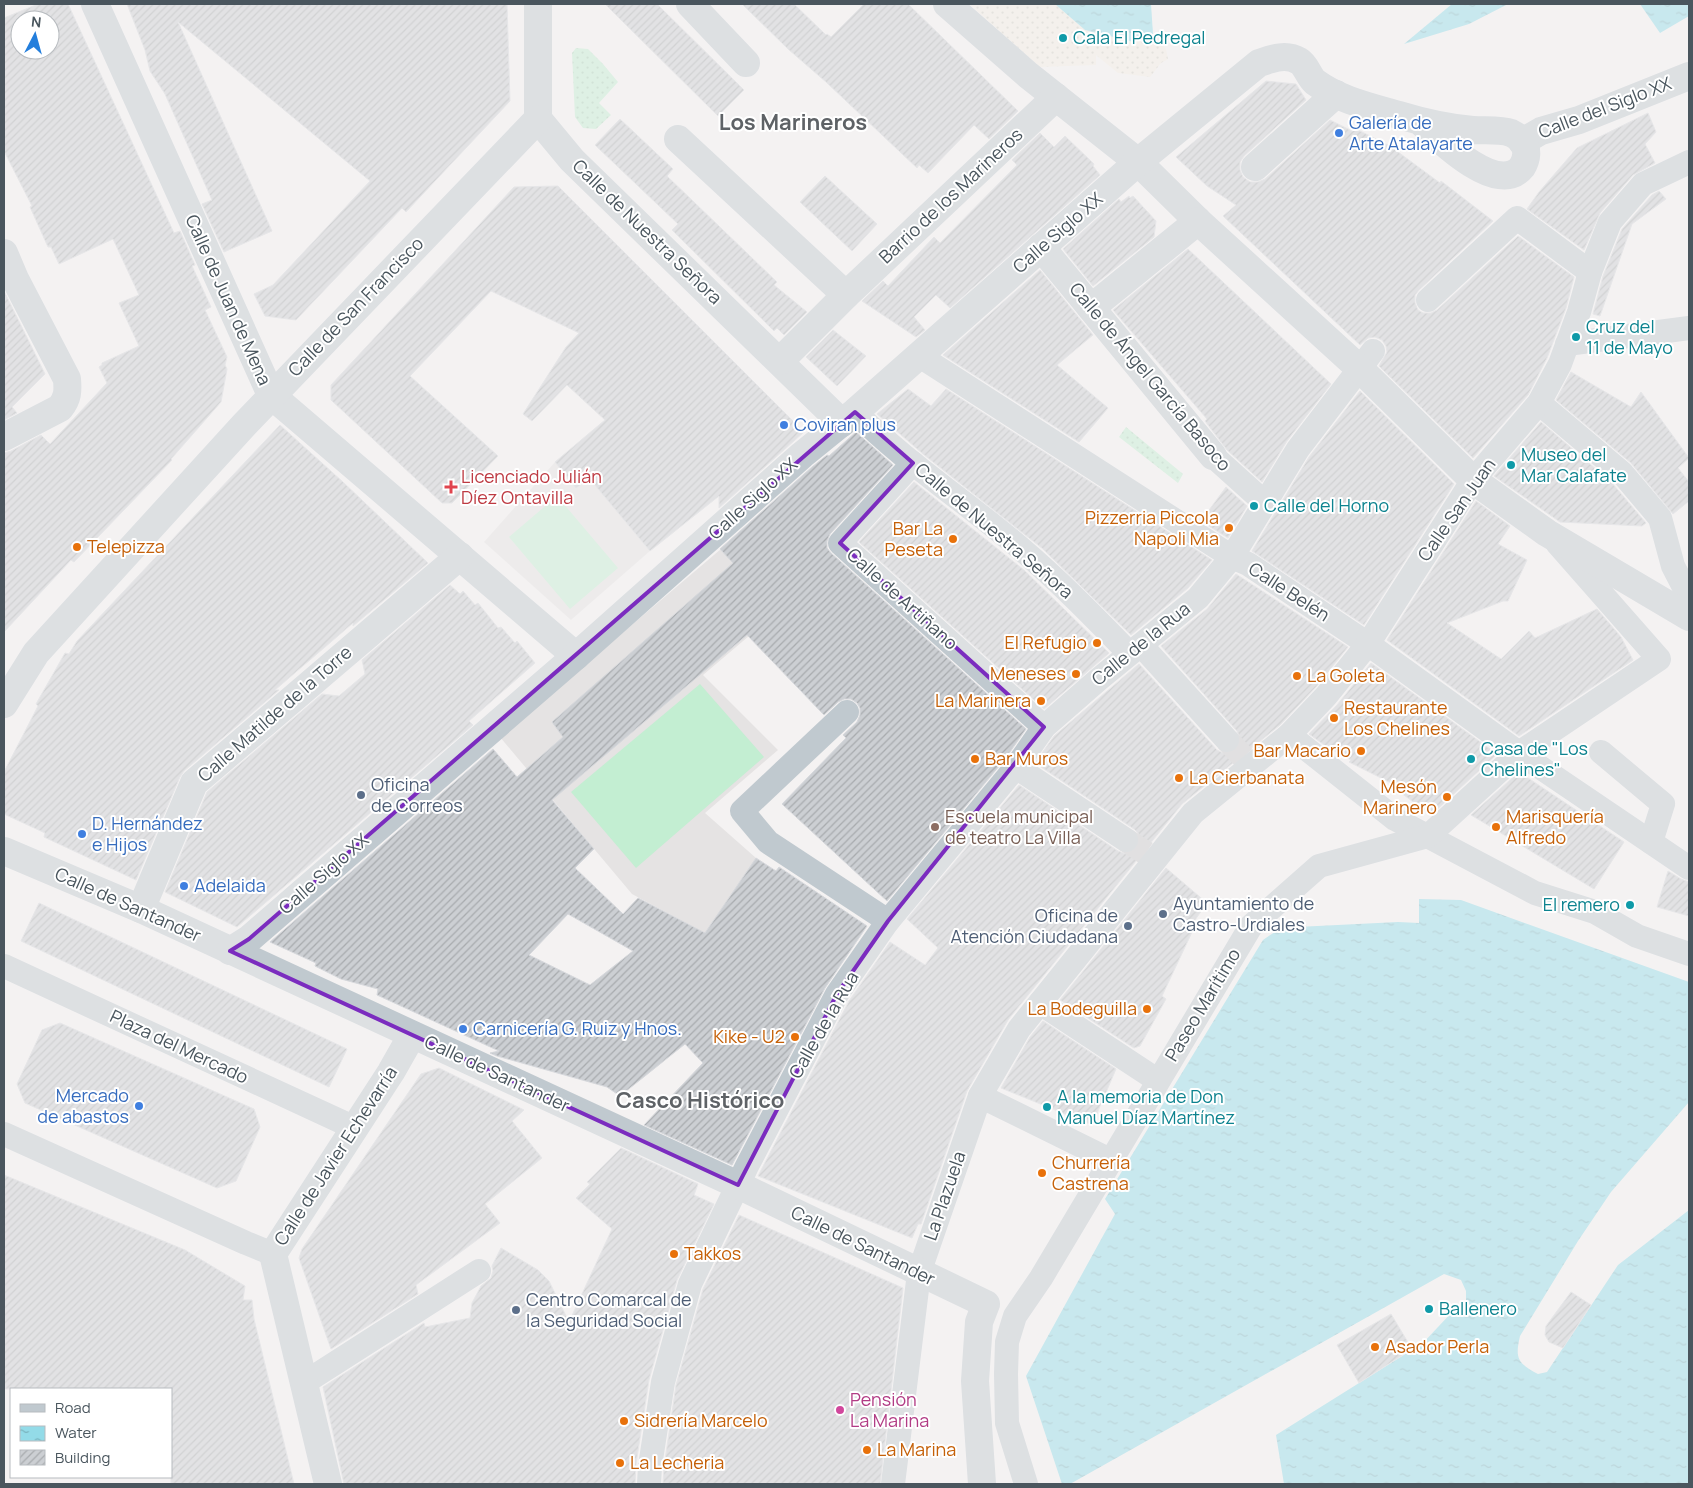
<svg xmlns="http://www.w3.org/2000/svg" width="1693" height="1488" viewBox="0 0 1693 1488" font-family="Manrope,sans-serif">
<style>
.education{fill:#e5e3e3}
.grass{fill:url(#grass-dots)}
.sand{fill:url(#sand-dots)}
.garden{fill:#c3eed2}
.water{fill:url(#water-ripples)}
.building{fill:url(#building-hatch);stroke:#d6d8dc;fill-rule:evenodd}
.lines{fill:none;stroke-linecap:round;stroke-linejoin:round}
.pedestrian-tunnel{stroke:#cacbcd;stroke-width:24;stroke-dasharray:24 12;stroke-linecap:butt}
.pedestrian{stroke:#c0c9cf;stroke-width:24}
.minor{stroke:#c0c9cf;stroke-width:28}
.marked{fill:none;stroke:#7b2cbf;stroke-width:4;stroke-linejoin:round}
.culture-dot{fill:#0f9aa8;stroke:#fff;stroke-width:2}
.shop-dot{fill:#3f7fe0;stroke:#fff;stroke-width:2}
.health-dot{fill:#e0444e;stroke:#fff;stroke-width:2}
.food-dot{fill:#e8710a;stroke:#fff;stroke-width:2}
.service-dot{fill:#5c6f8a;stroke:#fff;stroke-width:2}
.education-dot{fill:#8d6e63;stroke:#fff;stroke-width:2}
.hotel-dot{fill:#d1479c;stroke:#fff;stroke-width:2}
.labels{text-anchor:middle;stroke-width:4;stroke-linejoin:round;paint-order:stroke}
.culture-label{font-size:18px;fill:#0d838f;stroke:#fff;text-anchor:start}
.street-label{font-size:18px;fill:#4a565e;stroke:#fff}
.shop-label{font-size:18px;fill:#366cbe;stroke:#fff;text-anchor:start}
.health-label{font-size:18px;fill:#be3a42;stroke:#fff;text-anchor:start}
.food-label{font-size:18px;fill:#c56008;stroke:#fff;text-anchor:start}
.service-label{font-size:18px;fill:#4e5e75;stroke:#fff;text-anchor:start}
.education-label{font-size:18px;fill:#785e54;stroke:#fff;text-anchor:start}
.hotel-label{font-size:18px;fill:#b23c85;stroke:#fff;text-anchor:start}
.district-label{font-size:22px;font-weight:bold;fill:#5e6266;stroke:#fff}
</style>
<defs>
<pattern id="grass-dots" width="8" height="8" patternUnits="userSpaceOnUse" patternTransform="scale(1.25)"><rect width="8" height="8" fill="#c3eed2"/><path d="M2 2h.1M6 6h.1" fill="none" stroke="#a9ceb7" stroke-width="1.8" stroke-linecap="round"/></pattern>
<pattern id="sand-dots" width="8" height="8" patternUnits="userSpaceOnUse" patternTransform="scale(1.25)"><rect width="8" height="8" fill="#f3eee4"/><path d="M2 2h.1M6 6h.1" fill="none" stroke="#d2cec6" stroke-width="1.8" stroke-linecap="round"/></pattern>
<pattern id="water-ripples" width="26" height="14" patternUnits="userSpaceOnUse" patternTransform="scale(1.25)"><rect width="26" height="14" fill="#93dbe8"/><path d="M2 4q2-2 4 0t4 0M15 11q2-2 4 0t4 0" fill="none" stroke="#7ab4bf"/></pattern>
<pattern id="building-hatch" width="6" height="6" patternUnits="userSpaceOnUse" patternTransform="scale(1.25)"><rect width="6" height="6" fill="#cccfd3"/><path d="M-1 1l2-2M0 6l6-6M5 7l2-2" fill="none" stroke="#a8abae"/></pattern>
</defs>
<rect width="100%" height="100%" fill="#f4f2f2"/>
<g class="education">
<path d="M653,379l-3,172 -79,69 -87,-78 71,-80z"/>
<path d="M721,549l55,61 -27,26 -46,39 75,75 -73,63 51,45 -51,75 -73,-39 -132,-157z"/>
</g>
<g class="grass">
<path d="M576,48l12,1 15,15 15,18 -19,21 12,12 -15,14 -13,-1 -8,-11 -3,-64z"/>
<path d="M1126,427l57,47 -5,9 -59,-46z"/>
</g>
<path class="sand" d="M969,4h86l30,26 49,12 19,-8 13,15 2,10 -7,4 -11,14 -32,-4 -22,-18v10l-56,2z"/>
<g class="garden">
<path d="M557,496l61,72 -48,41 -61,-72z"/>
<path d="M700,684l64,73 -128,111 -65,-76z"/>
</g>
<g class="water">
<path d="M1055,4h96l2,30 -19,8 -49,-12z"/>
<path d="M1452,4h56l-39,20 -65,20z"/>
<path d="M1640,4h49v12l-29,17z"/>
<path d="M1419,899l42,1 228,82v120l-78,90 -33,49 -58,95c-5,22 -3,27 18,38l9,-2 71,-107 71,-55v274h-405l-8,-49 147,-92 30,-32 13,-10v-10l-5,-11 -17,-6 -374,210h-8l-36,-108 89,-162 -10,-15 158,-259 16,-11 18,-2 101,-5 21,1z"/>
</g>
<g class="building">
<path d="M38,4h30l106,229 6,-2 15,34 -3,1 19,41 -6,3 22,47 -2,8 2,4 -6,33 -50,57 1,1 -98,102 -3,-2 -67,72v-179l7,-2 30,-16 9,9 57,-61 -8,-16 3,-2v-2l37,-17 -20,-43 20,-8 -26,-56 -54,25 -8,-17h-3l-18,-40 2,-1 -28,-55v-133zM20,20h30v30h-30z"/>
<path d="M127,4h380l3,97 -104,111 -4,-4 -106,112 -31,-4 -11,-22 19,-9 97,-104 -192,-159 94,209 -48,21 -22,-48 10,-4 -47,-106 -15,-23 -5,-21z"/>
<path d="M605,4h52l87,86 -26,26z"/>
<path d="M742,4h52l32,31 1,-1 4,3 33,-33h44l110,107 -29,28 -15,-14 -46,48 -9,-8 -2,3 -91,-86 -38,-33z"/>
<path d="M1266,81l30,3 10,16 -62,56 -4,6v8l3,7 7,5h8l7,-3 65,-59 22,11 4,-2 34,17 50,37 1,-2 52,40 -74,69 -4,5v8l3,7 5,3h8l6,-3 81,-74 56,41 -8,31 -19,50 -19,37 -55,63 -94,-92 8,-14 -1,-6 -4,-6 -7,-3 -7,1 -8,7 -137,-129 13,-11 -29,-19 -31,-29z"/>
<path d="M1648,113l8,19 -11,12 10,19 -22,12 -33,38 -16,37 -57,-41 12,-17 38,-44z"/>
<path d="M620,119l53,50 -6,7 110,106 -3,3 33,27 -23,23 -7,-7 -3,3 -102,-101 6,-6 -83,-79z"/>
<path d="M1040,133l14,14 11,-11 29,28 -1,2 7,9 -150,133 -14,-13 -22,22 11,13 -9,7 -54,-36 21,-20 5,5 46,-49 6,6 77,-78 -5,-5z"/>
<path d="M825,176l52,48 -25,27 -52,-49z"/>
<path d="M558,186l246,246 -85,76v-12l-69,55 -61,-73 -13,10 -21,-26 50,-42 -38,-35 -35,36 -9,-7 43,-67 13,-14 -88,-42 -81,85 88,80 -46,47h-10l-111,-103v-15l183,-198z"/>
<path d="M1659,191l7,8 -34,25 -32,92 -7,-2 10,-38 19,-47 30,-34z"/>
<path d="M1129,196l1,2 3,-2 23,25 -2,16 -61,49 -30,-37 56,-50 2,3z"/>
<path d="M1188,249l143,135 -44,57 -25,41 -35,-32 -22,-29 2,-2 -94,-109z"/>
<path d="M1040,270l53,65 -36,30 51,43 -29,34 -136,-87z"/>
<path d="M4,291l41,83 -33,33 5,6 -13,7z"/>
<path d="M833,330l33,26 -29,30 -31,-29z"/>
<path d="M1571,372l60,35 10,-15 48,66 -11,10 11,14v19l-16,13 -42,-51 -75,-63z"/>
<path d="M908,389l23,17 15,-17 266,171 -24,28 -57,47 -88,-86 -120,-95 -46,-40z"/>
<path d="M1360,391l94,93 -90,141 -112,-74 57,-94z"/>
<path d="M1541,422l71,61 34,40 -4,3 -82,-4 -66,-46z"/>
<path d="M280,425l63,57 85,81 -75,63v-3l-78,67h4l-95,81 -4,6 -44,103 -92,-43 1,-4 -41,-19v-42l34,-66 -2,-2 29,-51 4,1 8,-13z"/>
<path d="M856,432l37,33 -63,69 -3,7v7l4,5 195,176 -21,30 -118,142 -105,-97 64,-66 -3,-3 14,-13 3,-7v-7l-3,-5 -6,-4h-7l-6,3 -14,13 -77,-80 -195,165 42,49 -19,19 48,46 15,-16 67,35 51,-75 20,13 3,-4 88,59 -42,62 -93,177 -88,-40 59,-62 -18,-19 -65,52 -13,-9 -110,-31 -7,-3 9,-2 -122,-56 1,-6 -37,-10 -26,-13 1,-3 -46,-21 223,-193 24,28 46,-40 -11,-15 181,-159 -13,-14 92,-82 15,-12 2,1zM568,914l65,37 -43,34 -61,-30z"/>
<path d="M914,482l110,88 85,83 -65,56 -185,-167z"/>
<path d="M1226,487l21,19 -19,32 -27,-17z"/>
<path d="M1476,501l34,25 -12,18 29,16 -19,41h-5l-56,22 54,36 28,-28 6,7 62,-29 24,28 12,23 -114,76 -132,-96z"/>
<path d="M1236,574l112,73 -32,40 -36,38 -98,79 -174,216 -41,71 -46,133h-3l-6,14 -154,-62 91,-175 41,-59 35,23 13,-17 -31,-29 112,-134 99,66 8,3 6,-2 5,-4 3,-8 -2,-7 -4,-4 -99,-66 19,-27 85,-72 78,86 6,3h6l8,-3 3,-6v-6l-3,-7 -76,-85 46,-37z"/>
<path d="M450,585l10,9 3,-3 12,14 3,-2 20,25 3,-1 14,16 2,-2 18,22 -66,58 4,4 -236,202 -72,-35 42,-100 115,-98 17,2 26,-22 -3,-14z"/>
<path d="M1371,663l126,91 -66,61 -38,-28 2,-2 -46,-23 2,-2 -24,-13 -18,-13 28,-29z"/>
<path d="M1519,772l105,70 -30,47 -123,-74z"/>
<path d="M1166,868l41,35 -17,24 3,3 -31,66 4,3 -26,47 -6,2 -74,-48z"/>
<path d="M1668,871l13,8 8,3v34l-32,-9z"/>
<path d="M39,903l308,146 -18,38 -308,-146z"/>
<path d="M1043,1021l73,48 -24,56 -91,-37 29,-51z"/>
<path d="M60,1023l194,86 6,18 -24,54 -19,7 -192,-85 -8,-19 25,-54z"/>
<path d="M439,1068l85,42 -12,11 30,37 -57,46 15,19 -84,62 2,9 -87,55 -32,-91 3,-9 119,-175z"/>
<path d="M621,1148l77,36 -4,11 20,9 -37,76 -28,100 -13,84 -1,20h-291l-21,-97 101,-64 1,4 45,-9 2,-15 9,-17 10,-8 2,-7 -1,-5 9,-18 37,22 11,11 20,41 43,-93 -36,-31 14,-14 -3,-2z"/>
<path d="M4,1175l181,75 60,36 -2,14h9l2,19 40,165h-123v-95h-167z"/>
<path d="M739,1215l164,73 -23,196h-217l1,-17 12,-82 27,-96z"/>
<path d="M1571,1292l20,13 -28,43 -14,-6 -4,-7 1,-9z"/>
<path d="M1391,1314l21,35 -53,34 -22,-38z"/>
</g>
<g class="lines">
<g class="pedestrian-tunnel">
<path d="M1227,740l20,21"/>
<path d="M1126,840l23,15"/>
</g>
<g class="pedestrian">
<path d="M1428,300l89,-82 73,54"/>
<path d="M1567,344l122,-16"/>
<path d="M918,355l314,202 16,7 120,80 151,109 170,115"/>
<path d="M1539,403l83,70 38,45 13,48 16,31"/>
<path d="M855,412c50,50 110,89 164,135 39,33 75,70 110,106"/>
<path d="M1213,456l51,46"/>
<path d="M913,463l-73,80 204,184"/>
<path d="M1141,645l86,95"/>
<path d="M847,712l-105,99 26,31 120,79"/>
<path d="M1289,735l37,-39 42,-52 105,-164 66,-77 21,-39 19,-52 11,-40 20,-50 33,-38 46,-22"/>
<path d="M1601,752l62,52 -12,38"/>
<path d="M1016,767l110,73"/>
<path d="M4,966l351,162"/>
<path d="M1040,1003l117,77"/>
<path d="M980,1096l130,64"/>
<path d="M4,1134l242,109 27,11"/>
<path d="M304,1383l175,-112"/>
<path d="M649,1484l1,-18 13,-84 27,-98 57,-118 90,-172 51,-73 128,-154 28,-40 55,-48 99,-81 34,-41 66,-108 75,-98"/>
<path d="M893,1484l26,-211 61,-177 39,-67 174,-216 96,-78 106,84 140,74 60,19 42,24 52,18"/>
<path d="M1026,1484l-19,-61 -1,-49 1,-32 8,-26 26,-38 210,-352 68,-60 109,-30 91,-83 140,-94 -102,-116"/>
</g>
<g class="minor">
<path d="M95,4l176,391 305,261"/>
<path d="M538,4v115l34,41 270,263"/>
<path d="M690,4l56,59"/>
<path d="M947,4l81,71 110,87 60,59 162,148 113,111 74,53 142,84"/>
<path d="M678,139l168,156"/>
<path d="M1522,142l19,-11 38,-11 110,-44"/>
<path d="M1255,167l81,-73"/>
<path d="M1041,247l172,209"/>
<path d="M4,253l11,26 52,100c1,12 1,19 -7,29l-56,29"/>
<path d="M1091,308l107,-87"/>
<path d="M780,361l66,-66 210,-198"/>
<path d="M4,704l32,-51 208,-228 294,-306"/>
<path d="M4,851l137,58 597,276 248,119 -7,18 -4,59 7,103"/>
<path d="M141,909l53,-126 266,-227"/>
<path d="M230,951l19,-12 327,-283 226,-201 53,-43 283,-250 121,-99c12,-4 27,-10 40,-2 7,4 10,16 16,21 24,18 56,25 84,33 23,7 50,13 74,15 12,1 27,-1 38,3 4,2 9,5 12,9 5,8 4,17 -1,25 -24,30 -83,-28 -101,-45"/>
<path d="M328,1484l-55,-230 118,-182 21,-37"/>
</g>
</g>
<path d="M0 0H1693V1488H0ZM855,412l58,51 -73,80 204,184 -156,194 -51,73 -99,191 -508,-234 19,-12z" fill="#f4f2f2" fill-opacity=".55" fill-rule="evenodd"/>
<path class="marked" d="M855,412l58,51 -73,80 204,184 -156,194 -51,73 -99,191 -508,-234 19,-12z"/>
<g class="culture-dot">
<circle cx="1063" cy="38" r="5"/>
<circle cx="1576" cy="337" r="5"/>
<circle cx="1511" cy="465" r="5"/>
<circle cx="1254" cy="506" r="5"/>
<circle cx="1471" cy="759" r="5"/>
<circle cx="1630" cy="905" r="5"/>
<circle cx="1047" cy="1107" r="5"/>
<circle cx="1429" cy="1309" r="5"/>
</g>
<g class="shop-dot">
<circle cx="1339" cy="133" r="5"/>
<circle cx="784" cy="425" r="5"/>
<circle cx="82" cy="834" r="5"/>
<circle cx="184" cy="886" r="5"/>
<circle cx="463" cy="1029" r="5"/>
<circle cx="139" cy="1106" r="5"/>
</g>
<path class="health-dot" d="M448.5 479.5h5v5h5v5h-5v5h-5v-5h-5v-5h5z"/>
<g class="food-dot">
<circle cx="1229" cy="528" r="5"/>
<circle cx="953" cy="539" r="5"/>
<circle cx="77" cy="547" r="5"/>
<circle cx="1097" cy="643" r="5"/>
<circle cx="1076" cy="674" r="5"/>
<circle cx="1297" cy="676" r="5"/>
<circle cx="1041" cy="701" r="5"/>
<circle cx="1334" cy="718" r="5"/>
<circle cx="1361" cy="751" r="5"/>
<circle cx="975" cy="759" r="5"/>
<circle cx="1179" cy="778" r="5"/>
<circle cx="1447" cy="797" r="5"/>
<circle cx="1496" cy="827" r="5"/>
<circle cx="1147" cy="1009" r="5"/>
<circle cx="795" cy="1037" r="5"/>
<circle cx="1042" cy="1173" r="5"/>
<circle cx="674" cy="1254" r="5"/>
<circle cx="1375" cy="1347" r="5"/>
<circle cx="624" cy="1421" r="5"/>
<circle cx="867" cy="1450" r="5"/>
<circle cx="620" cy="1463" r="5"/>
</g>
<g class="service-dot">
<circle cx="361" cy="795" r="5"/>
<circle cx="1163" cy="914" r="5"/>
<circle cx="1128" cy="926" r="5"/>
<circle cx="516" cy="1310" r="5"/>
</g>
<circle class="education-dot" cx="935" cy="827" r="5"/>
<circle class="hotel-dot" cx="840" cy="1410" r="5"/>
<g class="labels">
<g class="culture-label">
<text x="1073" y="44">Cala El Pedregal</text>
<text x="1586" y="333">Cruz del<tspan x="1586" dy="21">11 de Mayo</tspan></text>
<text x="1521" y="461">Museo del<tspan x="1521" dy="21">Mar Calafate</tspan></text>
<text x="1264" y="512">Calle del Horno</text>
<text x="1481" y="755">Casa de "Los<tspan x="1481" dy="21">Chelines"</tspan></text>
<text x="1620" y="911" text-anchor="end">El remero</text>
<text x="1057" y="1103">A la memoria de Don<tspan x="1057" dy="21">Manuel Díaz Martínez</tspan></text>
<text x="1439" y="1315">Ballenero</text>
</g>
<g class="street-label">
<text transform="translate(1605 108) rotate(-21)" y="6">Calle del Siglo XX</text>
<text transform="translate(951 196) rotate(-43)" y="6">Barrio de los Marineros</text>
<text transform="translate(647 232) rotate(44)" y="6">Calle de Nuestra Señora</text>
<text transform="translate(1058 233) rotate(-41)" y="6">Calle Siglo XX</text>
<text transform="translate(228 300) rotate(66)" y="6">Calle de Juan de Mena</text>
<text transform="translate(356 307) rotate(-46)" y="6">Calle de San Francisco</text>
<text transform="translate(1150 377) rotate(50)" y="6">Calle de Ángel García Basoco</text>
<text transform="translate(753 499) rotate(-42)" y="6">Calle Siglo XX</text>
<text transform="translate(1457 510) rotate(-55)" y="6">Calle San Juan</text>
<text transform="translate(994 531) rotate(40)" y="6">Calle de Nuestra Señora</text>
<text transform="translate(1289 592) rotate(33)" y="6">Calle Belén</text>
<text transform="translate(902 599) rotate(42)" y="6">Calle de Artiñano</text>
<text transform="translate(1141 644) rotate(-39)" y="6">Calle de la Rua</text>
<text transform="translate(275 714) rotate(-41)" y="6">Calle Matilde de la Torre</text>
<text transform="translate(324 874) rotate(-41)" y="6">Calle Siglo XX</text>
<text transform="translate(128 905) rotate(24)" y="6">Calle de Santander</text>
<text transform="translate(1203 1005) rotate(-59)" y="6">Paseo Marítimo</text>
<text transform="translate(824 1025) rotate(-60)" y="6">Calle de la Rua</text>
<text transform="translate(179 1047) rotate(25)" y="6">Plaza del Mercado</text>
<text transform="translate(497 1074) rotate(25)" y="6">Calle de Santander</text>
<text transform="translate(336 1156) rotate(-57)" y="6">Calle de Javier Echevarría</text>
<text transform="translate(945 1196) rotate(-71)" y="6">La Plazuela</text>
<text transform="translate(863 1246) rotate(26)" y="6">Calle de Santander</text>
</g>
<g class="shop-label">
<text x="1349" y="129">Galería de<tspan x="1349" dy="21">Arte Atalayarte</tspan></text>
<text x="794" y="431">Coviran plus</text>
<text x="92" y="830">D. Hernández<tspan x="92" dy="21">e Hijos</tspan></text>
<text x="194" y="892">Adelaida</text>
<text x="473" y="1035">Carnicería G. Ruiz y Hnos.</text>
<text x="129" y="1102" text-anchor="end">Mercado<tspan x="129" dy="21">de abastos</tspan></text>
</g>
<g class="health-label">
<text x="461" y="483">Licenciado Julián<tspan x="461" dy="21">Díez Ontavilla</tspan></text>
</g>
<g class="food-label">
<text x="1219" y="524" text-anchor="end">Pizzerria Piccola<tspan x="1219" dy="21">Napoli Mia</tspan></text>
<text x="943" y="535" text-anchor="end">Bar La<tspan x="943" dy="21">Peseta</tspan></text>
<text x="87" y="553">Telepizza</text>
<text x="1087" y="649" text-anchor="end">El Refugio</text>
<text x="1066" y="680" text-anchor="end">Meneses</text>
<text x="1307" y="682">La Goleta</text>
<text x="1031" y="707" text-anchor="end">La Marinera</text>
<text x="1344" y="714">Restaurante<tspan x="1344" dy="21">Los Chelines</tspan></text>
<text x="1351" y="757" text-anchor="end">Bar Macario</text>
<text x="985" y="765">Bar Muros</text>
<text x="1189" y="784">La Cierbanata</text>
<text x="1437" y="793" text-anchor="end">Mesón<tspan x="1437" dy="21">Marinero</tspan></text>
<text x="1506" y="823">Marisquería<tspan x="1506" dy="21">Alfredo</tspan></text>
<text x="1137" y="1015" text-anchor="end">La Bodeguilla</text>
<text x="785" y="1043" text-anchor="end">Kike - U2</text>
<text x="1052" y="1169">Churrería<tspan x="1052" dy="21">Castrena</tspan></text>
<text x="684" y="1260">Takkos</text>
<text x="1385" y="1353">Asador Perla</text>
<text x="634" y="1427">Sidrería Marcelo</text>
<text x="877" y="1456">La Marina</text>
<text x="630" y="1469">La Lecheria</text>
</g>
<g class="service-label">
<text x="371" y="791">Oficina<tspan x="371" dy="21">de Correos</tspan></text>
<text x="1173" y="910">Ayuntamiento de<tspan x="1173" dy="21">Castro-Urdiales</tspan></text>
<text x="1118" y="922" text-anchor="end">Oficina de<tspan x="1118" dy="21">Atención Ciudadana</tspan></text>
<text x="526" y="1306">Centro Comarcal de<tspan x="526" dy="21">la Seguridad Social</tspan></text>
</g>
<g class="education-label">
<text x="945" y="823">Escuela municipal<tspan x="945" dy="21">de teatro La Villa</tspan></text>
</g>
<g class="hotel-label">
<text x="850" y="1406">Pensión<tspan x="850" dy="21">La Marina</tspan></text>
</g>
<g class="district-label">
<text x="793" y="130">Los Marineros</text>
<text x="700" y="1108">Casco Histórico</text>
</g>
</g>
<rect width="1693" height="1488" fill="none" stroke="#4a565e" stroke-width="10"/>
<rect x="10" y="1388" width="162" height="90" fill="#ffffff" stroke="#b7bbbf"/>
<rect x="20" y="1404" width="25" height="8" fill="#c0c9cf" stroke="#b7bbbf"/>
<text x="55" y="1413" font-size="15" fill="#4a565e">Road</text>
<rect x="20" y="1426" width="25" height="15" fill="url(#water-ripples)" stroke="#b7bbbf"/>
<text x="55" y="1438" font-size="15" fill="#4a565e">Water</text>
<rect x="20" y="1450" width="25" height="15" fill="url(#building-hatch)" stroke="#b7bbbf"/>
<text x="55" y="1463" font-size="15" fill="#4a565e">Building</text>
<g transform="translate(35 35) rotate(6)"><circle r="24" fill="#ffffff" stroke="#b7bbbf"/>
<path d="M0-4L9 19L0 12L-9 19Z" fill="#237edc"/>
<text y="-8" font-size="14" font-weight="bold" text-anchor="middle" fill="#4a565e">N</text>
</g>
</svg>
